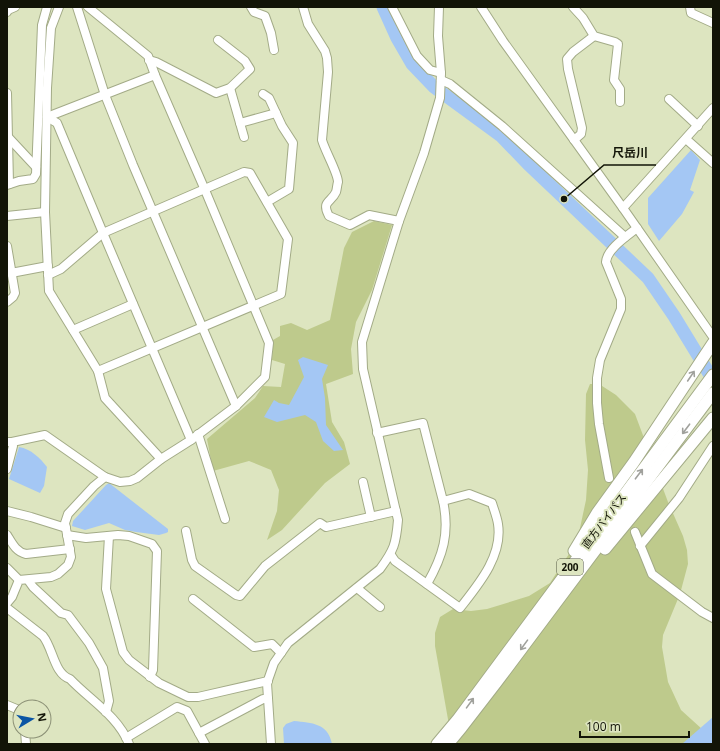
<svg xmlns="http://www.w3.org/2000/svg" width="720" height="751" viewBox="0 0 720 751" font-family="'Open Sans','Noto Sans JP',sans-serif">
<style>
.green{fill:#beca8c}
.water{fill:#a4c7f4}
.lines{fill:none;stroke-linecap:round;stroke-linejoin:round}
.river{stroke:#a4c7f4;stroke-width:13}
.minor-casing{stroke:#a3ab87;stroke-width:10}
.highway-casing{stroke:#a3ab87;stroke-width:13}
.minor{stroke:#fff;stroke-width:8}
.highway{stroke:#fff;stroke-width:11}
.oneway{stroke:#a0a19c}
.labels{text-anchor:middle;stroke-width:4;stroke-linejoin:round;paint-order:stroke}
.shield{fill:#dde5c0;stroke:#4f533e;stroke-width:1}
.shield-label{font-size:10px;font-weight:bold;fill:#121407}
.street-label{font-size:11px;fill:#121407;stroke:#dde5c0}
.leader{fill:none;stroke:#121407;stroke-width:1.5}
.callout-dot{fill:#121407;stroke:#dde5c0;stroke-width:1.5}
.callout-label{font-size:12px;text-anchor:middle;font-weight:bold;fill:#121407;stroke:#dde5c0;stroke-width:4;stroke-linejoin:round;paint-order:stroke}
</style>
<rect width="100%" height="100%" fill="#dde5c0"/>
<g class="green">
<path d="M374,221l18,4 -20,65 -16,32 -5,27 2,25 -27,10 6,38 12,20 6,22 -25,19 -43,47 -15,10 10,-29 2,-21 -8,-20 -22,-9 -36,10 -6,-32 48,-41 8,-12 18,1 4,-23 -13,-4 1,-20 7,-4v-10l11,-3 16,7 23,-10 14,-72 8,-16z"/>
<path d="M590,384h9l17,11 19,19 33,88 15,34 4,14 1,14 -8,30 -17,41 -1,12 6,35 13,28 32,29v5h-258l-6,-19 -14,-79v-13l5,-16 13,-8 18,2 16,-2 42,-13 21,-13 9,-14 18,-27 9,-42 2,-30 -3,-30 1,-46z"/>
</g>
<g class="water">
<path d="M691,150l9,10 -10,30 4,2 -12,22 -23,27 -11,-17v-26z"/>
<path d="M303,357l25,8 -6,14 3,19 1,27 17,25 -9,1 -11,-10 -7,-19 -11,-7 -28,7 -13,-5 10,-17 5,3 10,2 15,-28 -6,-17z"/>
<path d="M19,447c12,2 21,11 28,20l-3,19 -4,7 -31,-14z"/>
<path d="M109,483l59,46v3l-2,1 -7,2 -23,-3 -11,-2 -16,-7 -24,7 -13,-4 1,-5 33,-36z"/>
<path d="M713,717v27h-31z"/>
<path d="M294,721c18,2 34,2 38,23h-48l-1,-16 3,-4z"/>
</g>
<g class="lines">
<path class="river" d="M383,7l14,31 15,26 22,23 67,49 27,28 120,114 26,38 39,64"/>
<g class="minor-casing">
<g id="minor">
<path d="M59,7l-8,21 -4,60 -2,124 4,79 49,80 7,27 56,61"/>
<path d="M77,7l28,88 28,70 103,241"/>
<path d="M251,7l3,5 11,4 6,17 3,17"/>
<path d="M303,7l5,17 17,27 2,7 1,14 -6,68c3,11 16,33 16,42 -1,3 -1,7 -2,10 -5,11 -15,9 -7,24l21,9 19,-10 30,6"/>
<path d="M392,7l25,49 13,14 11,3"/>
<path d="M481,7l22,34 120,167 90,129"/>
<path d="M573,7l10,11 11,18 21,6 3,2 -4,36 6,9v13"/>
<path d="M690,7l1,6 22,10"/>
<path d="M7,12l1,-2 7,-3"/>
<path d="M149,60l7,2 60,31 14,-5 20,-19 -5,-8 -27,-21"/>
<path d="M441,80l9,4 52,42 123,111"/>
<path d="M230,88l14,49"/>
<path d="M7,93l2,91"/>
<path d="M263,94l6,4 13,28 11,17 -4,46 -22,13"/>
<path d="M669,99l29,27"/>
<path d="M47,117l10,6 46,110 88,207"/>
<path d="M47,117l108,-42"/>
<path d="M240,123l36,-10"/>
<path d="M8,137l28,30"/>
<path d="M686,139l27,24"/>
<path d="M574,140l7,-6 1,-6 -14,-59 -1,-10 6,-7 21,-16"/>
<path d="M7,185l12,-4 14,-2 3,-5 6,-149 5,-18"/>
<path d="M623,208l90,-100"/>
<path d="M7,216l38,-4"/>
<path d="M7,246l8,47 -2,4 -6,5"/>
<path d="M11,273l37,-7"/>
<path d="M48,275l13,-6 42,-36 141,-61 6,1 38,66 -7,55 -183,77"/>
<path d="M73,330l60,-26"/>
<path d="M377,433l46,-10 20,78 26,-7 23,9c2,7 5,14 6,21 5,32 -20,61 -38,84l-65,-47 -4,-6"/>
<path d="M198,434l27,85"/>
<path d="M7,442h5l33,-7 60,42 15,5 10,-1 7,-3 24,-19 30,-19 45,-34 29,-29 4,-34 -64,-153 -50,-115 -7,-19 -60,-49"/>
<path d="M7,469l6,-23 -1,-4"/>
<path d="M609,478l-10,-54 -2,-21v-25l3,-18 21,-51v-10l-15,-37c1,-13 21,-26 31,-34"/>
<path d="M363,482l8,35"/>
<path d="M7,511l24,6 35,11"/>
<path d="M186,531l6,29 3,6 41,29 4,1 25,-30 55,-43 6,4 70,-16"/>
<path d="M635,532l17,42 50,38 11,6"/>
<path d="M7,535c5,8 9,17 19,19l44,-5"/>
<path d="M67,535l19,3 32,-3 11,1 23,8 5,7 -4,119 -3,7"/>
<path d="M109,536l-3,53 17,63 6,8 30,23 29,14h10l70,-16"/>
<path d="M640,546l39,-48 34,-52"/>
<path d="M7,568l12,12"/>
<path d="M28,580l5,7 28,26 7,2 21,28 14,25 6,33 -3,11"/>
<path d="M427,584c16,-28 23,-51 16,-83"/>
<path d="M357,588l23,19"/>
<path d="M193,599l61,48 18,-3 9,9"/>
<path d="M7,603l5,-6 7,-17 32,-3 7,-3 10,-9 3,-8 -6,-34 3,-9 26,-28 11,-9"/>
<path d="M7,608l36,28c10,12 11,38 27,43 20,21 48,37 59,65"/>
<path d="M7,705l12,5 1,3"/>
<path d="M25,731l1,13"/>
<path d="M199,733l64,-34h5"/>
<path d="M126,738l51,-31 10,4 18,33"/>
<path d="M271,744l-4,-61 7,-20 14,-20 92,-74c14,-19 16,-25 18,-49l-35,-151 -1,-27 37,-121 25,-68 16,-55 1,-25 -3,-37 1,-29"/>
</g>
</g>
<g class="highway-casing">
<g id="highway">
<path d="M605,549l108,-131"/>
<path d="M574,551l23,-38 37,-51 79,-119"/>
<path d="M437,744l21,-25 255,-344"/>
<path d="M448,744l14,-17 34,-44 217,-290"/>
</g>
</g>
<use href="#minor" class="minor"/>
<use href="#highway" class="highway"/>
</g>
<defs><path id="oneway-shaft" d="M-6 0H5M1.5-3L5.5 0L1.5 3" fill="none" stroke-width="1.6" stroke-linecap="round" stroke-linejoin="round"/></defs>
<g class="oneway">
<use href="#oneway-shaft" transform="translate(691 376) rotate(-56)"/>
<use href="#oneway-shaft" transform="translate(686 429) rotate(127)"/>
<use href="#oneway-shaft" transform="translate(639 474) rotate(-53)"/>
<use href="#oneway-shaft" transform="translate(524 645) rotate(126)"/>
<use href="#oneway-shaft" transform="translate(470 703) rotate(-54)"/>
</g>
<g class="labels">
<rect class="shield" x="557" y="559" width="26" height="16" rx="3"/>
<g class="shield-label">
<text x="570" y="571">200</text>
</g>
<g class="street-label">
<text transform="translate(604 521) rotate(-53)" y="4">直方バイパス</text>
</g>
</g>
<path class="leader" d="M564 199L604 165H656"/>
<circle class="callout-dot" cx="564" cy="199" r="4"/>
<g class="callout-label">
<text x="630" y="157">尺岳川</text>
</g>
<rect width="720" height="751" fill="none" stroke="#121407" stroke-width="16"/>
<g transform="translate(32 719) rotate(80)"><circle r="19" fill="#dde5c0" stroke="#8c9176"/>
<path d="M0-3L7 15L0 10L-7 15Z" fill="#0b55a4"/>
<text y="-6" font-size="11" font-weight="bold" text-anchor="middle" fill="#121407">N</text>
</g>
<path d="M580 731v6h109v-6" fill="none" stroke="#121407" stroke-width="2"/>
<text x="586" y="731" font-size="12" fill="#121407" stroke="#dde5c0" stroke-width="3" paint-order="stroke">100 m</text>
</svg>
